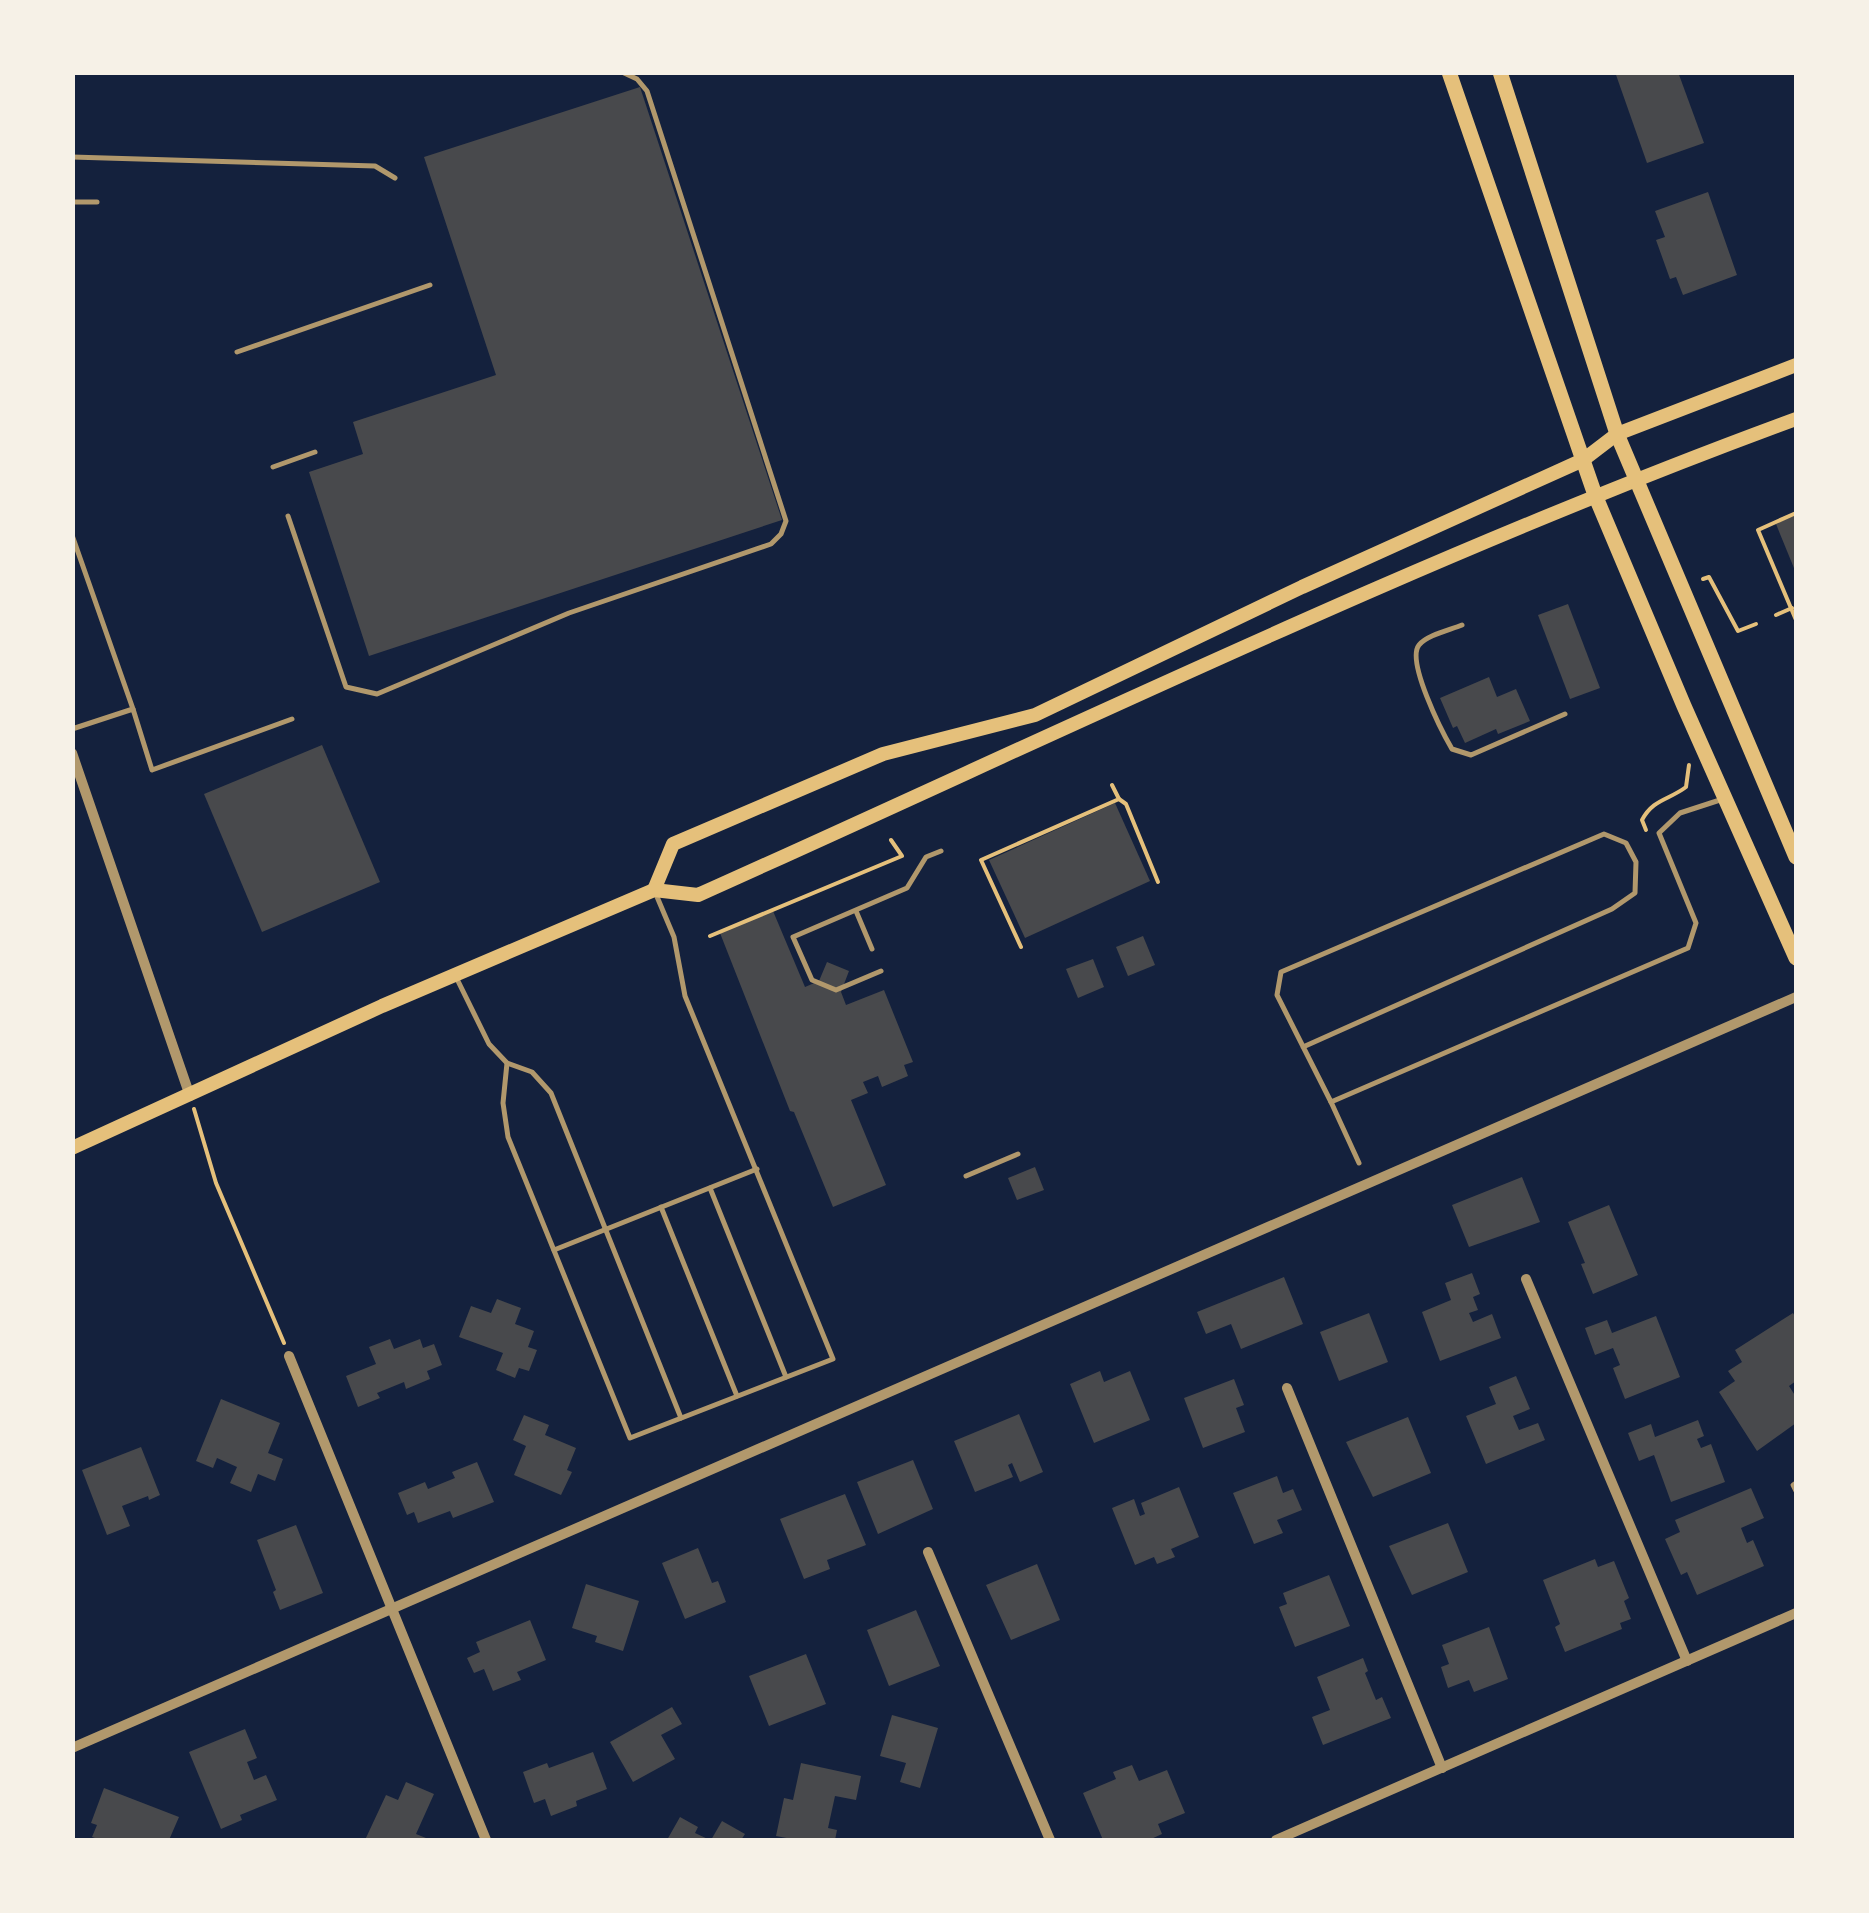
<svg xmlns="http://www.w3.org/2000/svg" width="1869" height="1913" viewBox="0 0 1869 1913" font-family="Georgia,serif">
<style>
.building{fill:#48494c}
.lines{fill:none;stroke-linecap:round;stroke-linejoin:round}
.path{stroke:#e5c07b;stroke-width:4}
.service{stroke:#b1986c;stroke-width:5}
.minor{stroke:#b1986c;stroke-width:10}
.secondary{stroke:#e5c07b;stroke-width:14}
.primary{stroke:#e5c07b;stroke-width:15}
</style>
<rect width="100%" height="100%" fill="#14213d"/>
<g class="building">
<path d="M1615,72h63l26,71 -57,20z"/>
<path d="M640,87l142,433 -413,136 -60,-184 54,-18 -10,-32 143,-47 -72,-218z"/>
<path d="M1708,192l29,83 -54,20 -7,-18 -6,2 -14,-39 9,-3 -10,-26z"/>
<path d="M1796,515v58l-20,-49z"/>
<path d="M1568,604l32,84 -30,11 -32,-84z"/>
<path d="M1489,677l8,20 19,-8 14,32 -32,13 -2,-5 -31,14 -8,-17 -4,2 -13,-30z"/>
<path d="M322,745l58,137 -118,50 -58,-138z"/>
<path d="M1115,803l35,78 -125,57 -36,-78z"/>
<path d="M773,911l32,76 14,-6 8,-19 22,9 -8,21 5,13 38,-15 29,72 -9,3 4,11 -26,11 -4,-11 -15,6 5,11 -17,7 35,85 -53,22 -39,-95 -4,-1 -70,-178z"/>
<path d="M1143,936l12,29 -27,11 -12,-29z"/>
<path d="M1093,959l11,28 -26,11 -12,-29z"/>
<path d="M1035,1167l9,23 -27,10 -9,-22z"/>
<path d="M1522,1177l18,45 -71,25 -17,-42z"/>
<path d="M1609,1205l29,70 -45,19 -12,-30 4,-1 -17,-41z"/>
<path d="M1472,1273l8,21 -7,3 5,13 -9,3 4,9 19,-8 9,24 -61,23 -18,-49 29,-12 -6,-17z"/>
<path d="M1284,1277l19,47 -62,25 -10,-25 -25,10 -9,-22z"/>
<path d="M497,1299l24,9 -6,16 19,7 -6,16 9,3 -8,21 -10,-3 -4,10 -19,-8 7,-17 -44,-16 12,-31 20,7z"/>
<path d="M1369,1313l19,49 -49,19 -19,-49z"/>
<path d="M1793,1313l3,5v63l-7,5 7,11v26l-39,28 -38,-59 16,-11 -7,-10 14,-9 -7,-12z"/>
<path d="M1656,1316l24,61 -55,22 -12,-31 7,-3 -7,-17 -18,7 -10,-27 22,-8 5,13z"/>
<path d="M390,1339l4,10 26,-10 3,9 11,-4 8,21 -15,6 3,8 -24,10 -2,-7 -27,11 3,5 -22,9 -12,-31 30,-12 -7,-17z"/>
<path d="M1100,1371l4,11 26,-11 20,49 -56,23 -24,-59z"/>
<path d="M1516,1376l14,33 -17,7 6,14 19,-7 7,17 -59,24 -20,-48 30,-12 -7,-17z"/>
<path d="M1234,1379l10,26 -8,3 9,24 -42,16 -19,-50z"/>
<path d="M221,1399l59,24 -12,30 15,6 -8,22 -17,-7 -7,18 -21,-9 7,-16 -20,-9 -4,10 -17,-7z"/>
<path d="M1019,1414l24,58 -23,10 -8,-19 -4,2 5,12 -38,15 -21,-51z"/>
<path d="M524,1415l25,10 -4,10 31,13 -9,22 5,2 -11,23 -47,-20 12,-29 -13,-6z"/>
<path d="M1408,1417l23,56 -58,24 -27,-55z"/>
<path d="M1698,1420l6,16 -7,3 4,9 10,-4 14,38 -54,20 -17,-47 -15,6 -11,-28 23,-9 4,13z"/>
<path d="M141,1447l19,48 -11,5 -1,-4 -26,10 8,20 -23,9 -25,-65z"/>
<path d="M913,1460l20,49 -55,25 -21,-52z"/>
<path d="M477,1462l17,40 -41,16 -3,-7 -32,12 -4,-11 -7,3 -9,-22 27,-11 3,7 27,-11 -3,-6z"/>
<path d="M1277,1476l6,17 10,-4 9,21 -25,10 6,13 -29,11 -21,-51z"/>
<path d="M1179,1487l20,50 -28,12 4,8 -18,7 -3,-7 -19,8 -23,-57 22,-9 6,17 5,-2 -4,-11z"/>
<path d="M1751,1488l13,30 -23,10 6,15 6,-3 11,26 -67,29 -10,-23 -6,3 -16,-36 15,-7 -5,-12z"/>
<path d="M845,1494l21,51 -39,15 3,9 -26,10 -24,-60z"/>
<path d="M1448,1523l20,49 -56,23 -23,-49z"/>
<path d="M296,1525l27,68 -43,17 -7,-18 3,-2 -19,-50z"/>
<path d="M698,1548l14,35 6,-2 8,21 -41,17 -23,-56z"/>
<path d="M1595,1559l3,8 16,-6 15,37 -5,3 7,18 -11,4 2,6 -57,23 -10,-25 5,-3 -17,-44z"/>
<path d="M1037,1564l23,56 -49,20 -25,-55z"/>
<path d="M1329,1575l21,51 -55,21 -16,-40 8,-3 -4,-11z"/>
<path d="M586,1584l53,17 -16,50 -28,-9 2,-6 -25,-8z"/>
<path d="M916,1610l24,56 -51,20 -22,-56z"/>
<path d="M530,1620l16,40 -29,12 4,8 -28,11 -9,-22 -10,4 -7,-15 13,-6 -4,-10z"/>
<path d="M1489,1627l19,52 -34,13 -5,-12 -21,8 -7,-21 8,-3 -7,-19z"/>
<path d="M806,1654l20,50 -57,22 -20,-50z"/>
<path d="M1363,1658l5,13 -3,2 11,27 6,-3 9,21 -68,27 -11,-28 18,-7 -13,-33z"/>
<path d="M672,1707l10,17 -21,11 14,24 -42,23 -23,-40z"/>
<path d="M892,1715l46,13 -18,60 -20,-6 6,-19 -26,-7z"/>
<path d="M245,1729l12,29 -10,4 7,18 12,-5 11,25 -37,15 2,5 -21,9 -32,-77z"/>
<path d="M593,1752l14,37 -31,12 1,5 -26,10 -6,-17 -11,4 -11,-31 24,-9 2,5z"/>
<path d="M801,1763l60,13 -5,24 -21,-4 -7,32 9,2 -2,10h-38l-21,-4 8,-38 9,2z"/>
<path d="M1132,1765l7,16 28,-11 18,43 -27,11 4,10 -13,6h-46l-20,-47 33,-14 -3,-7z"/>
<path d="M406,1782l28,12 -18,40 15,6h-66l21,-45 12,5z"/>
<path d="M104,1788l75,29 -10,23h-68l-9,-3 5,-12 -6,-2z"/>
<path d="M680,1817l18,10 -3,6 15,7h-43z"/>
<path d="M722,1821l23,13 -4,6h-30z"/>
</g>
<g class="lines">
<g class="path">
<path d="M1796,513l-38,17 38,90"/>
<path d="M1703,579l6,-2 29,54 18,-7"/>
<path d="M1776,615l16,-7"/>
<path d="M1119,799l7,5 32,78"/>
<path d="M1646,830l-4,-10c11,-21 27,-20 44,-33l3,-22"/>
<path d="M710,936l192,-80 -11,-16"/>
<path d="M1021,947l-40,-87 138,-61 -7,-14"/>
<path d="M194,1109l22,74 68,160"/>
</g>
<g class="service">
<path d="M72,157l303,9 20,12"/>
<path d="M72,202h25"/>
<path d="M237,352l193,-67"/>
<path d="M273,467l42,-15"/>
<path d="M288,516l58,171 31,7 192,-81 202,-69 10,-10 5,-13 -139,-430 -10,-12 -15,-7"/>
<path d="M72,535l61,174"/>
<path d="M1462,625c-12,5 -35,10 -43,20 -13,16 23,87 33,104l19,6 94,-41"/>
<path d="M72,729l61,-20 19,61 140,-51"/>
<path d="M856,911l16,38"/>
<path d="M881,971l-45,19 -24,-10 -19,-43 114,-49 19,-31 15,-6"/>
<path d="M456,977l33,67 18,19 -4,40 5,34 122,301 203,-79 -148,-363 -11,-59 -19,-45"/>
<path d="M1303,1047l309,-138 23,-16 1,-31 -10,-19 -22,-9 -323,138 -4,23 54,107 357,-154 8,-25 -37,-90 21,-20 43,-14"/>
<path d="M507,1063l25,9 19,21 130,325"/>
<path d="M1331,1102l28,61"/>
<path d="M966,1176l52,-22"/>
<path d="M710,1188l76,189"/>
<path d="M661,1207l76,189"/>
<path d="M554,1250l203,-81"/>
<path d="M1796,1483l-3,2 3,6"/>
</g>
<g class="minor">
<path d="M72,753l118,343"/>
<path d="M1526,1279l161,382"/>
<path d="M289,1356l197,484"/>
<path d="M1287,1388l155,380"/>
<path d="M928,1552l122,288"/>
<path d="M72,1748l1724,-751"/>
<path d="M1276,1840l520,-227"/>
</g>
<g class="secondary">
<path d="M654,890l19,-46 210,-90 152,-39 267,-128 281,-127 34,-26 179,-69"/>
<path d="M72,1148l310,-142 272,-116 44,5c364,-163 724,-339 1098,-476"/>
</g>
<g class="primary">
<path d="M1449,72l146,423 89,211 112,252"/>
<path d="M1500,72l117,362 179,423"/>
</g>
</g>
<rect width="1869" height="1913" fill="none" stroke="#f6f1e7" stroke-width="150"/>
</svg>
